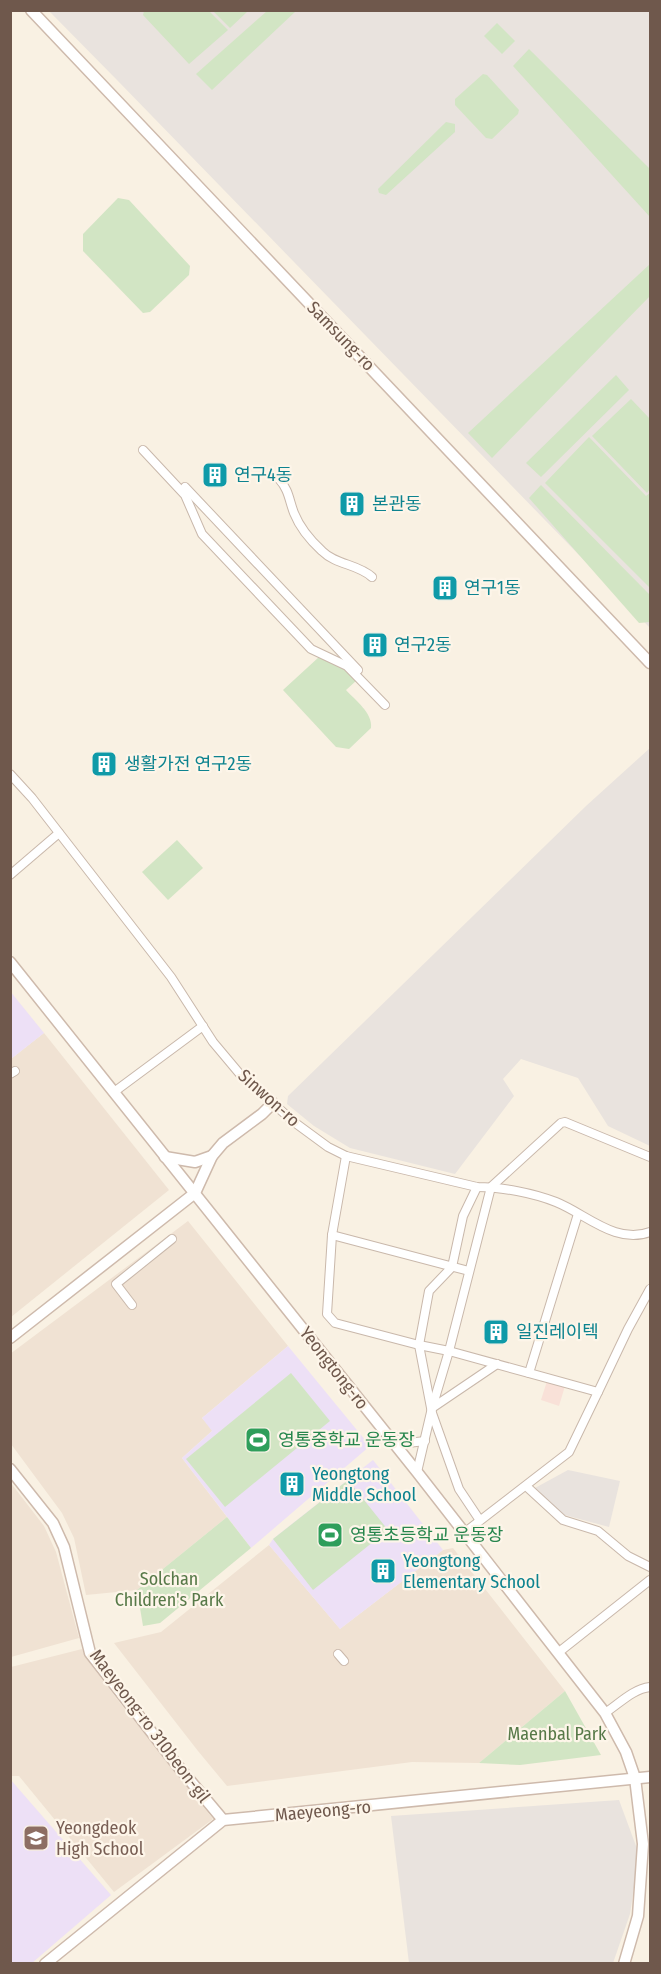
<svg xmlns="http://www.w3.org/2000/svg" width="661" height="1974" viewBox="0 0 661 1974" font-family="'Fira Sans Condensed','Noto Sans KR',sans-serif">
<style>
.residential{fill:#f0e2d3}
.commercial{fill:#f9e1d8}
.industrial{fill:#e9e3de}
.education{fill:#ede0f6}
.green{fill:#d2e5c4}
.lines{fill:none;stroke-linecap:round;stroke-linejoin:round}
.street-casing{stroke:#c9b8ab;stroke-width:10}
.secondary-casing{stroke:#cebaac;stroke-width:13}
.street{stroke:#fff;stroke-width:8}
.secondary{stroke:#fff;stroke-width:10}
.labels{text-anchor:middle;stroke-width:4.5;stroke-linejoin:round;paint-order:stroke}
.street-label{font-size:18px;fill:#6f584c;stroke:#fdf5e9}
.culture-label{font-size:18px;fill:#0d838f;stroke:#fdf5e9;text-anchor:start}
.leisure-label{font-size:18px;fill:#27864d;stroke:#fdf5e9;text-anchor:start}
.park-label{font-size:18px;fill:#577948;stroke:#fdf5e9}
.education-label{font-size:18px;fill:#785e54;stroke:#fdf5e9;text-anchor:start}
</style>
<rect width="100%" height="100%" fill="#f9f1e3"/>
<g class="residential">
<path d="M44,1033l125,157 -158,127v-258z"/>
<path d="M188,1221l100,125 -86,72 11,12 -31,28 45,59 -90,73 -51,5 -12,-57 -12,-25 -51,-69 -1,-90z"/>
<path d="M10,1482l34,44 12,26 23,86 -68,19z"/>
<path d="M269,1545l71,84 103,-79 10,-2 112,143 -86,72 -67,-1 -185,24 -29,-35 -84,-108 47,-11z"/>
<path d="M82,1649l3,8 35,46 93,116 -99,73 -95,-116h-8v-109z"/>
</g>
<path class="commercial" d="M547,1381l18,5 -6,20 -18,-6z"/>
<g class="industrial">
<path d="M49,11h601v617l-533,-548z"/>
<path d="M650,748v398l-42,-20 -30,-48 -57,-19 -18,20 11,17 -59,78 -105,-26 -36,-22 -27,-22 1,-8 298,-290z"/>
<path d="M568,1470l52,11 -11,46 -48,-13 -26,-26z"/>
<path d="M619,1800l20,54 -9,60 -17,49h-204l-18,-147z"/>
</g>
<g class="education">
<path d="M10,991l34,42 -33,26h-1z"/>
<path d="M288,1346l82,100 -119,102 -69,-90 30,-27 -10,-13z"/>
<path d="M373,1460l70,90 -103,79 -71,-84 4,-6z"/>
<path d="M10,1779l101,116 -79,68h-21z"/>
</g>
<g class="green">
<path d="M144,11h65l19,19 -39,34 -46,-49z"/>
<path d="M213,11h35l-18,17z"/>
<path d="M267,11h29l-84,79 -16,-16z"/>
<path d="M497,23l18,18 -13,13 -18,-18z"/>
<path d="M529,49l121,120v48l-137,-151z"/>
<path d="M483,74l4,1 32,35 -1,4 -26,25 -6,-1 -31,-33v-6z"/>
<path d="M446,122l9,2v8l-69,63 -7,-2 -1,-4z"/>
<path d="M118,198l11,2 61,66 -1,9 -39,37 -7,1 -60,-62v-17z"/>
<path d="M650,264v32l-158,162 -24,-25z"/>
<path d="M616,375l13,15 -88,87 -15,-14z"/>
<path d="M631,399l19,20v70l-3,4 -55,-57z"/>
<path d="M589,437l57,59 4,-3v95l-105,-105z"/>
<path d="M541,485l109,110v27l-11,1 -110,-125z"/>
<path d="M319,657l24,10 14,13 -11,10c9,10 27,23 25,38l-22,21 -13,-2 -53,-57z"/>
<path d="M177,840l26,28 -35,32 -26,-28z"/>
<path d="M291,1373l39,48 -105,86 -39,-48z"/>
<path d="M348,1480l40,50 -75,60 -40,-51z"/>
<path d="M227,1517l24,31 -91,75 -17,3 -6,-36z"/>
<path d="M565,1691l36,64 -81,10 -41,-2z"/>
</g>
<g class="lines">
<g class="street-casing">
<g id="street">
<path d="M143,450l42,45 17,39 109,115 36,17 38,39"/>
<path d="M279,479c10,11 10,21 15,34 6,15 16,27 28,38 14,14 36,13 50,26"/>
<path d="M185,487l173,183"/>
<path d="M10,774l22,24 139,179 42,65 26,31 55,49 34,25 18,9 131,31c25,0 56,6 79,15 30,12 60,43 94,30"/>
<path d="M10,875l49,-42"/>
<path d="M10,1074l5,-3"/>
<path d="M114,1092l89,-66"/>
<path d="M346,1156l-14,79 -5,79 8,9 84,22 30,6 149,41 -29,60 -105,81"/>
<path d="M477,1187l-14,29 -11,51 -23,24 -10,54 13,68 27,76 20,30"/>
<path d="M332,1235l137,36"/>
<path d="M132,1305l-16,-21 56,-45"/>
<path d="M529,1373l49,-159"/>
<path d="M598,1392l30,-63 22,-40"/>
<path d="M432,1408l65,-44"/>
<path d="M388,1437l20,6 17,-2"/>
<path d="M417,1472l15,-64 17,-57 42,-164 70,-64 4,-1 85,35"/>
<path d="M526,1486l37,34 35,11 30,25 22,11"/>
<path d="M559,1652l91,-72"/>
<path d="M338,1654l6,7"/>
<path d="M605,1713c15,-10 28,-24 45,-26"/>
</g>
</g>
<g class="secondary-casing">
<g id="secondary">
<path d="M31,10l619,653"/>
<path d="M10,962l407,510 188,241 21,39 9,26 8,66 -5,72 -14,48"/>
<path d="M165,1157l30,5 17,-6"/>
<path d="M10,1338l185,-145 17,-37 11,-13 39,-29 11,-11"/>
<path d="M10,1469l43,54 11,24 26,106 87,112 46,55"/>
<path d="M45,1964l178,-144 427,-43"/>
</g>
</g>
<use href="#street" class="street"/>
<use href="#secondary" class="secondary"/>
</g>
<defs>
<g id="building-square" transform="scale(1.35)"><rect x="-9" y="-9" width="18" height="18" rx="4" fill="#0f9aa8" stroke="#fdf5e9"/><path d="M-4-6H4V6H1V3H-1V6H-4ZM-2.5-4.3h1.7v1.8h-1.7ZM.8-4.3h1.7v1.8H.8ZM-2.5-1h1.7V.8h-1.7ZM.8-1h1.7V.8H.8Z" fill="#fff"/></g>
<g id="stadium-square" transform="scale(1.35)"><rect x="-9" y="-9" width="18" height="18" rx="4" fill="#2e9e5b" stroke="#fdf5e9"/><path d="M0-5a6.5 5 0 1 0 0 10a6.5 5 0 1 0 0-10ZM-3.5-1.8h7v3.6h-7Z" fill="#fff"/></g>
<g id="school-square" transform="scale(1.35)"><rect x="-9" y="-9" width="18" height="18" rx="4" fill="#8d6e63" stroke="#fdf5e9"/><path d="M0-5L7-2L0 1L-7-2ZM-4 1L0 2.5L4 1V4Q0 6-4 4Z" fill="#fff"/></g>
</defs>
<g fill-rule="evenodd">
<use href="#building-square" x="215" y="475"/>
<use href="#building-square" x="352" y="504"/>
<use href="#building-square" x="445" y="588"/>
<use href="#building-square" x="375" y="645"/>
<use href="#building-square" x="104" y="764"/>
<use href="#building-square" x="496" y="1332"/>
<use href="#stadium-square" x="258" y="1440"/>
<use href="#building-square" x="292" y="1484"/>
<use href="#stadium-square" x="330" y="1535"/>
<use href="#building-square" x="383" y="1571"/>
<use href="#school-square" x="36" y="1838"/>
</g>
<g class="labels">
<g class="street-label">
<text transform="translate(341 336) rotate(46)" y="6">Samsung-ro</text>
<text transform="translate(269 1098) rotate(42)" y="6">Sinwon-ro</text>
<text transform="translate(334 1368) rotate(52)" y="6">Yeongtong-ro</text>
<text transform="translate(150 1726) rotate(53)" y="6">Maeyeong-ro 310beon-gil</text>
<text transform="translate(323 1811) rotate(-5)" y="6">Maeyeong-ro</text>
</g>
<g class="culture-label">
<text x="234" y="481">연구4동</text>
<text x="372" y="510">본관동</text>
<text x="464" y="594">연구1동</text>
<text x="394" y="651">연구2동</text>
<text x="124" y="770">생활가전 연구2동</text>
<text x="516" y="1338">일진레이텍</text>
<text x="312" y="1480">Yeongtong<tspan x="312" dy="21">Middle School</tspan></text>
<text x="403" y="1567">Yeongtong<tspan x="403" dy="21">Elementary School</tspan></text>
</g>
<g class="leisure-label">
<text x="278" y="1446">영통중학교 운동장</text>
<text x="350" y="1541">영통초등학교 운동장</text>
</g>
<g class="park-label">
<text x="169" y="1585">Solchan<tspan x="169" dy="21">Children's Park</tspan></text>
<text x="557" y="1740">Maenbal Park</text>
</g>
<g class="education-label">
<text x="56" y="1834">Yeongdeok<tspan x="56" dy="21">High School</tspan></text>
</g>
</g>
<rect width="661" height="1974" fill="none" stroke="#6f584c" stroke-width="24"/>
</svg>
